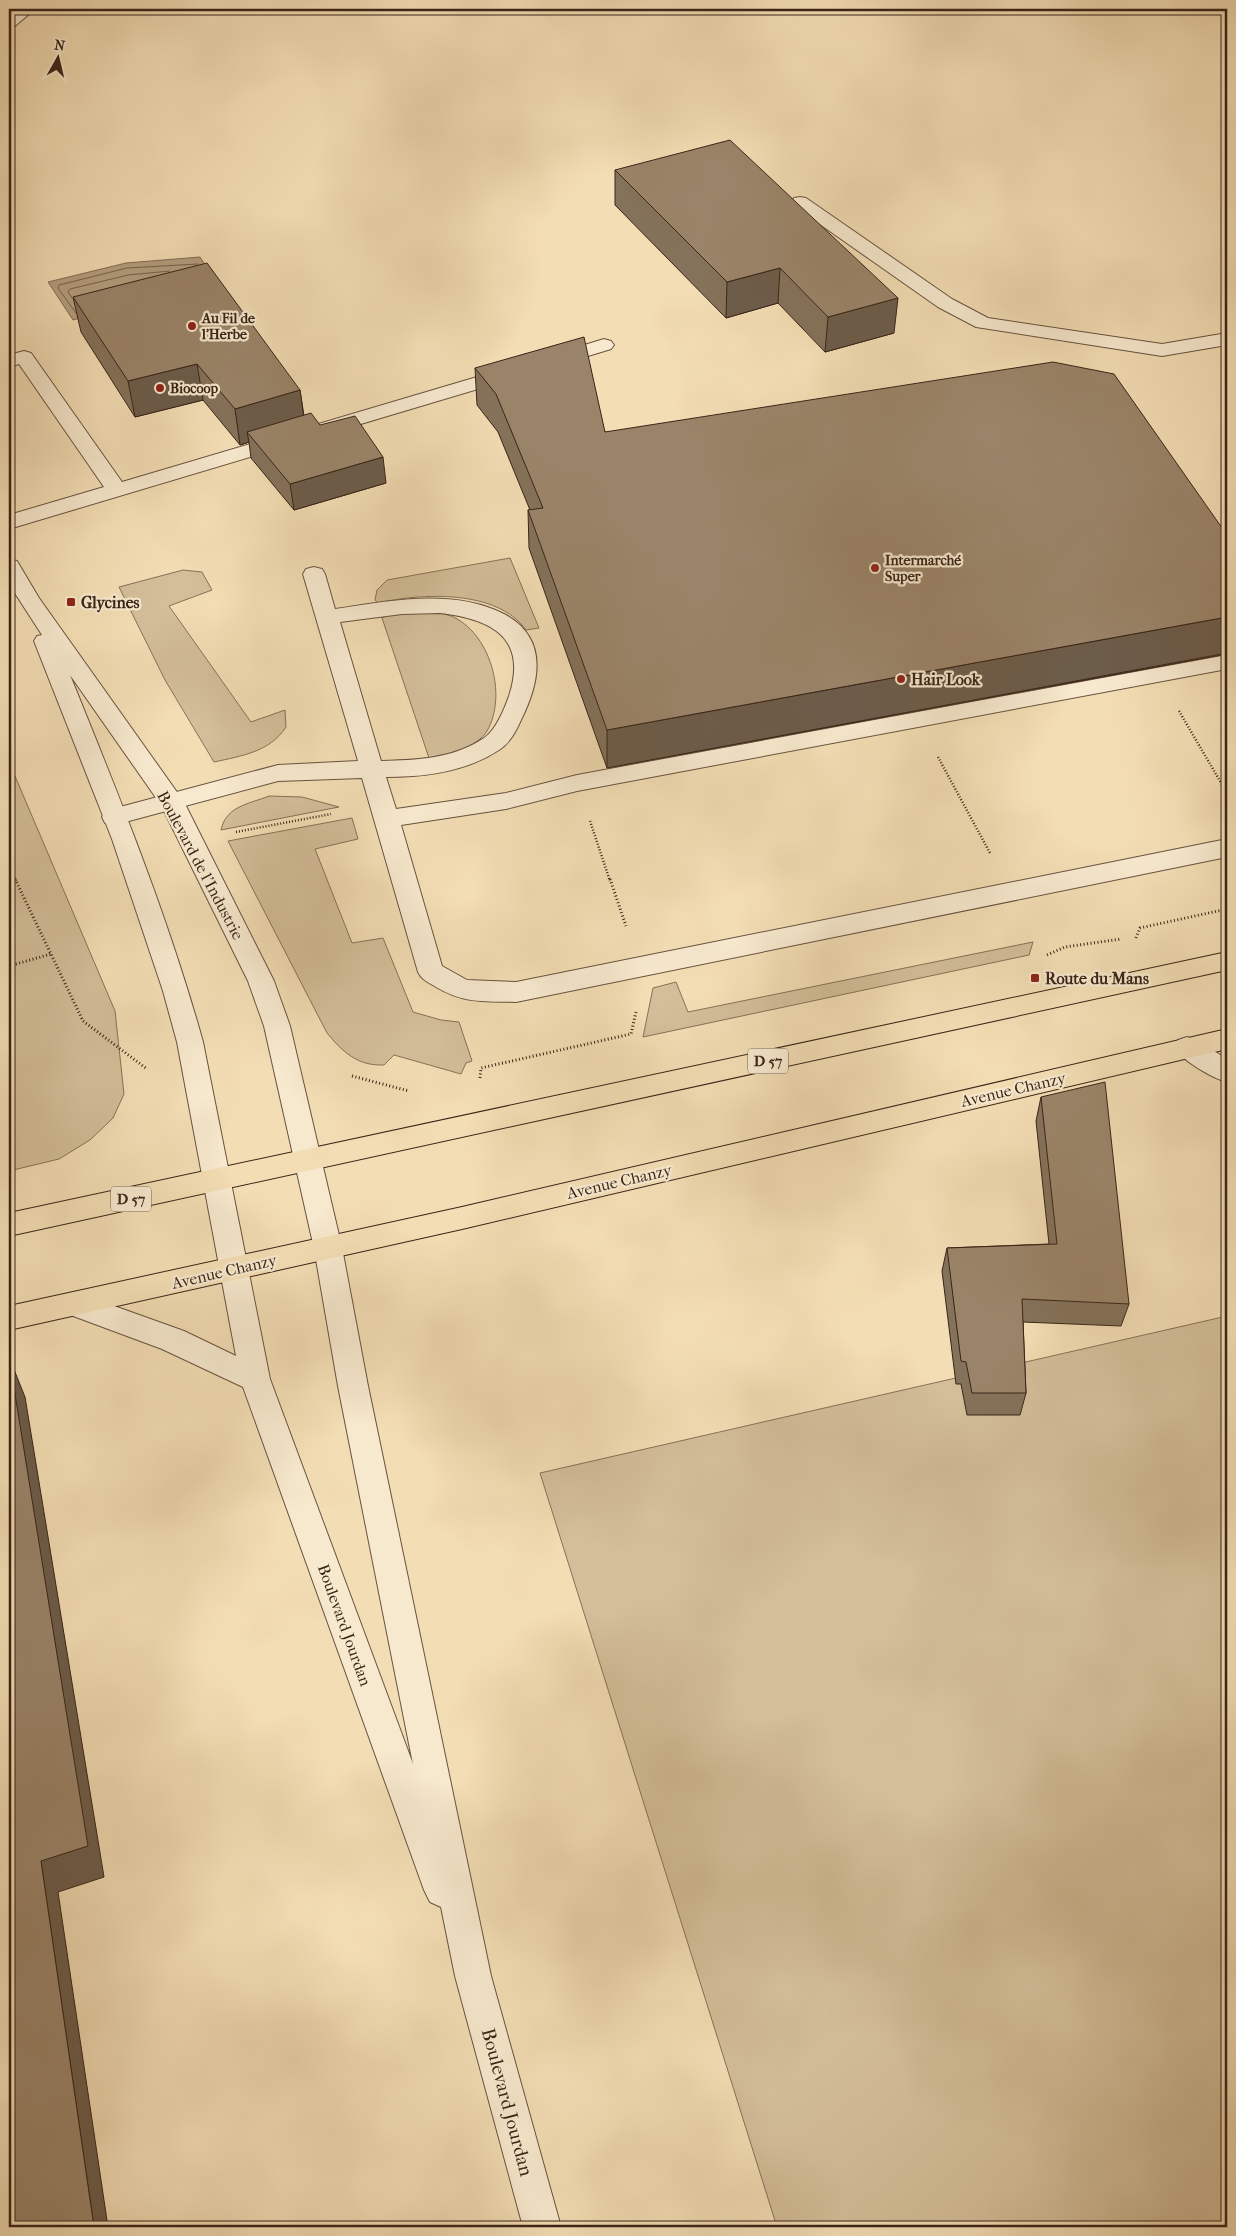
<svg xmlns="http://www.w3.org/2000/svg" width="1236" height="2236" viewBox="0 0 1236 2236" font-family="'IM FELL French Canon',serif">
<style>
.green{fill:#d3be99;stroke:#867158}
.water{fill:#b49e7f;stroke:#836d56}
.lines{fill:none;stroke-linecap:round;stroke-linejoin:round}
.shore{stroke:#76614c;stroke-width:1}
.service-casing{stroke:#68523f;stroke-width:2}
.tertiary-casing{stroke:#68523f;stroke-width:2}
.primary-casing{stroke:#392418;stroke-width:2}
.path-far1{stroke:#392418;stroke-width:2.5;stroke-dasharray:1 2;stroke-linecap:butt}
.path{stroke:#392418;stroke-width:3;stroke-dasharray:1 2.5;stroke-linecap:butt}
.service{fill:#f7e9ce;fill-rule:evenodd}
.tertiary{fill:#f7e9ce;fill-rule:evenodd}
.primary{fill:#f3ddb4;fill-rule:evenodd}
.wall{fill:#84725a;stroke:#392418}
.shaded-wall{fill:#6c5c4a;stroke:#392418}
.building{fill:#9a8469;stroke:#392418}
.poi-dot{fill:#8f2418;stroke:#f7e9ce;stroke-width:2}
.labels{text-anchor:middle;stroke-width:4.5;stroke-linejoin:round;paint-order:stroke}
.far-poi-label{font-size:14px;font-weight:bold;fill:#392418;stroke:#f7e9ce;text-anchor:start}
.shield{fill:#f7e9ce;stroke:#725f4f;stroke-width:1}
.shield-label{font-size:15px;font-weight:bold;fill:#392418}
.poi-label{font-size:16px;font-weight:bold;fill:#392418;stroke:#f7e9ce;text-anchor:start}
.street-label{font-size:16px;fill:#392418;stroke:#f7e9ce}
.near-street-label{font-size:19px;fill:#392418;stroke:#f7e9ce}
</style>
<rect width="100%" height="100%" fill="#f3ddb4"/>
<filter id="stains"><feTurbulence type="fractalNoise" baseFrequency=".004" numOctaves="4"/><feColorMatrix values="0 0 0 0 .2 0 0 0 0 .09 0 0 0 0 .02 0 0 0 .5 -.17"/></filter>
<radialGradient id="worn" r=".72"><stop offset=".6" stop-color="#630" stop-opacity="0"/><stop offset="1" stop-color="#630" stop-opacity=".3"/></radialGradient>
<g class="green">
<path d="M510,558l29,70 -13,2c-29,-41 -105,-37 -148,-27l-3,-3 2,-10 10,-10z"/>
<path d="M183,570l19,2 10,18 -43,16 82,116 34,-12 1,17c-16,25 -45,29 -72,35l-49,-82 -46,-93z"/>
<path d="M424,610c9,2 19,3 27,6 39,16 57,79 36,115 -9,16 -41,24 -58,27l-47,-140 11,-5z"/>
<path d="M9,762l106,249 9,83 -11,24 -23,22 -31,19 -50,12z"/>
<path d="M269,796l33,1 37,10 -118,23c5,-24 28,-26 48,-34z"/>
<path d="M352,818l6,21 -43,10 37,94 31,-5 30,74 28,8 18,2 13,39 -6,2 -5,11 -67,-19 -10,10c-27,1 -41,-13 -57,-32l-99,-192z"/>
<path d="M1033,942l-4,13 -386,82 10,-49 23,-6 12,30z"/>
<path d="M1227,1316v911h-450l-237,-754z"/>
</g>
<path class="water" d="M200,257l17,26 -144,37 -25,-38 78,-19z"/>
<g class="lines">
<g class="shore">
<path d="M72,298l-4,-6 2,-3 58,-14 42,-4"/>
<path d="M76,313l-18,-25 1,-3 68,-17 71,-4"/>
</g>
<g class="service-casing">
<g id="service">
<path d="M800,197l6,1 146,101 36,19 174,26 65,-11v12l-65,11 -186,-29 -38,-20 -144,-101 -3,-4 3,-4z"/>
<path d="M604,339l7,2 3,4 -3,4 -59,18 -7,-2 -3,-4 3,-4z"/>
<path d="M24,351l7,2 91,129 382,-113 7,-2 7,2 3,4 -3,4 -509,152v-14l95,-28 -85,-123 -10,3v-12z"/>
<path d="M314,567l8,2 3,5 10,35c54,-8 118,-21 169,5 45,24 36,68 17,106 -5,11 -11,23 -22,30 -33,22 -74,27 -113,27l10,32 110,-16 71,-18 650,-120v14l-650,122 -71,18 -105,16 41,141 25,14 49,2 711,-143v18l-711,145c-33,-1 -51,2 -80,-15 -8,-5 -14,-7 -18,-15l-56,-194 -84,3 -164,44 -9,-2 -3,-6 3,-6 173,-46 80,-4 -55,-187 3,-5zM440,613c52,6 88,25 69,83 -5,14 -13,34 -25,42 -31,21 -67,22 -103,23l-41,-139 62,-8z"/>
<path d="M1187,1037l9,3 31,19v23c-15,-4 -46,-22 -53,-35l4,-7z"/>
</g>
</g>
<g class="tertiary-casing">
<g id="tertiary">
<path d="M17,9h18l-20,17 -6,1v-13z"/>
<path d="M9,559l8,2 22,37 145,204 90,179 16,45 52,222 26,138 123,590 70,251h-38l-68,-251 -14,-69 -11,-5 -6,-12 -181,-503 -81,-38 -97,-36 -5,-9 5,-9 10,-3 109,39 52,25 -59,-314 -14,-51 -51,-152 -78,-198 3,-5 5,-1 -33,-51zM70,675l91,130 87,176 16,45 50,222 24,138 75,378 -143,-385 -67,-337c-35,-126 -84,-246 -133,-367z"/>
</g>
</g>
<g class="primary-casing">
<g id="primary">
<path d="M1227,952v18l-1218,266v-23z"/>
<path d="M1227,1029v20l-765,180 -453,101v-24l453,-99z"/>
</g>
</g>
<g class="path-far1">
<path d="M1179,711l48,82"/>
<path d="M938,757l52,96"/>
<path d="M590,821l20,60"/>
<path d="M236,832l95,-18"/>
<path d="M9,867l7,14"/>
</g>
<g class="path">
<path d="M15,879l68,142 64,48"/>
<path d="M610,879l16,47"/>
<path d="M1136,938l4,-10 87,-19"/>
<path d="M1047,955l18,-8 56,-8"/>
<path d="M9,966l42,-12"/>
<path d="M352,1076l57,15"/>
<path d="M480,1078l1,-10 150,-34 5,-22"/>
</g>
<use href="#service" class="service"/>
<use href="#tertiary" class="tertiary"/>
<use href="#primary" class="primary"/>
</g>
<g class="wall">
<path d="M615,170l279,163 -69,19 -47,-49 -52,15 -111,-113z"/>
<path d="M73,297l227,93 4,26 16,9 66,58 -92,27 -43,-52 -2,-16 -9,3 -37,-45 -68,17 -54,-85z"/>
<path d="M475,368l130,64 622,103v119l-620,114 -78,-220 -1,-38h2l-32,-78 -21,-27z"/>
<path d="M1041,1097l88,207 -8,22 -98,-4 3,71 -6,22h-53l-6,-31h-5l-14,-113 5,-23 102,-4 -13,-123z"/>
</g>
<g class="shaded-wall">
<path d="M780,268l-2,35 -52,15 1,-36z"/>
<path d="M898,298l-4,35 -69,19 3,-35z"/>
<path d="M197,364l6,36 -68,17 -7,-36z"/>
<path d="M300,390l5,36 -58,6 2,10 -9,3 -5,-36z"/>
<path d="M383,457l3,26 -92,27 -4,-26z"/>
<path d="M1227,617v36l-620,115v-38z"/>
<path d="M9,1357l16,40 79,480 -46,15 50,335h-14l-53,-366z"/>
</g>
<g class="building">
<path d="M730,140l168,158 -70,19 -48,-49 -53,14 -112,-112z"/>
<path d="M207,263l93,127 -65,19 -38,-45 -69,17 -55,-84z"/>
<path d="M584,337l21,95 448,-70 61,12 113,161v82l-620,113 -79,-220 15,-2 -47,-114 -21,-26z"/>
<path d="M311,413l9,12 35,-9 28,41 -93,27 -43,-52z"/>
<path d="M1105,1082l24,222 -107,-5 4,94h-54l-6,-31 -5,-1 -14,-113 110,-4 -16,-147z"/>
<path d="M9,1357l79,489 -47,15 53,366h-85z"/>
</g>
<g class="poi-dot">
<circle cx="192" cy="326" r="5"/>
<circle cx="160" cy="388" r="5"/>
<circle cx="875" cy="568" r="5"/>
<rect x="66" y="597" width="10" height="10" rx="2.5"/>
<circle cx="901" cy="679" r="5"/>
<rect x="1030" y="973" width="10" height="10" rx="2.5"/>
</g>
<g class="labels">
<g class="far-poi-label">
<text x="202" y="323">Au Fil de<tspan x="202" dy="16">l'Herbe</tspan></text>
<text x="170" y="393">Biocoop</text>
<text x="885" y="565">Intermarché<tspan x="885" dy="16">Super</tspan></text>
</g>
<g class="shield">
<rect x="748" y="1048.5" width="40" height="25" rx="4"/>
<rect x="111" y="1186.5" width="40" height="25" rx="4"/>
</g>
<g class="shield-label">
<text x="768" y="1066">D 57</text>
<text x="131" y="1204">D 57</text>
</g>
<g class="poi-label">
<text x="81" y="608">Glycines</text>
<text x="911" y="685">Hair Look</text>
<text x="1045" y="984">Route du Mans</text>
</g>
<g class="street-label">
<text transform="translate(201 865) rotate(62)" y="6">Boulevard de l'Industrie</text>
<text transform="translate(1013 1089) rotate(-13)" y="6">Avenue Chanzy</text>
<text transform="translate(619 1181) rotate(-13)" y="6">Avenue Chanzy</text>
<text transform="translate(224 1271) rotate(-13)" y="6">Avenue Chanzy</text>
<text transform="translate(345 1625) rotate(70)" y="6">Boulevard Jourdan</text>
</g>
<g class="near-street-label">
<text transform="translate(508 2102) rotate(75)" y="7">Boulevard Jourdan</text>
</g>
</g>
<rect width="1236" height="2236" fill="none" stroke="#f3ddb4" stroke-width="30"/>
<rect x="10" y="10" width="1216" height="2216" fill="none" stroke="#392418" stroke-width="2.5"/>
<rect x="15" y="15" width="1206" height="2206" fill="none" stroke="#392418"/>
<g transform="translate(58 58) rotate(8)" stroke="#f7e9ce" stroke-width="4" paint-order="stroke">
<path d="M0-4L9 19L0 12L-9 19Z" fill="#392418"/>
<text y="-8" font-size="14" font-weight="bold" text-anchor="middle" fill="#392418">N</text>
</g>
<rect width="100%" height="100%" filter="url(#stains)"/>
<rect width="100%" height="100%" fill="url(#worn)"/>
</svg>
